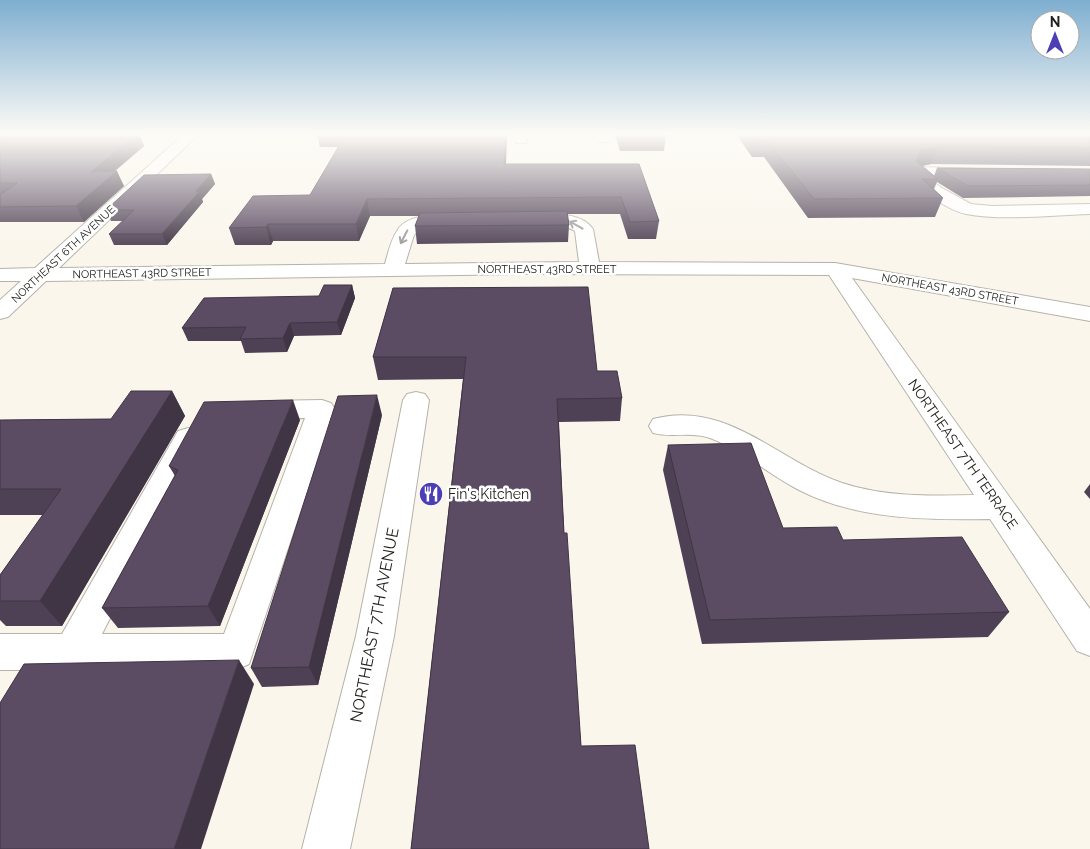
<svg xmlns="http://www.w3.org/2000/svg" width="1090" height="849" viewBox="0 0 1090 849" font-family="Raleway,sans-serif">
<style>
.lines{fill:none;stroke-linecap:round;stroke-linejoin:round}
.minor-casing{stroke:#b6b2a9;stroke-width:2}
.minor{fill:#fff;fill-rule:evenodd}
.wall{fill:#4e4155}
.shaded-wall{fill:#403545}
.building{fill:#5b4c63;stroke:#403545}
.oneway{stroke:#9c9b99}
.labels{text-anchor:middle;stroke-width:5;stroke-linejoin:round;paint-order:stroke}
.far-street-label{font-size:11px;fill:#22211d;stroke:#fff}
.street-label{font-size:14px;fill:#22211d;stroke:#fff}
.poi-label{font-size:14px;fill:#22211d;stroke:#fff;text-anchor:start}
.near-street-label{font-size:16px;fill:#22211d;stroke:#fff}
</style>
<rect width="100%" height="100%" fill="#faf6ec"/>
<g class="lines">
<g class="minor-casing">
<g id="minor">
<path d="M184,134h15l-140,134 326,-4c3,-11 6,-24 12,-33 10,-18 44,-17 61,-13l3,4 -3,4 -36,2 -8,7 -9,29 174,-2 -4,-31c-15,-9 -34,-3 -51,-7l-3,-4 3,-4 6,-1c20,0 50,-5 63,14l6,33 236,1 255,44v14l-238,-43 238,331v47l-13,-5 -87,-132c-65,1 -132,1 -191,-29 -31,-16 -57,-40 -89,-52 -19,-7 -38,0 -57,-5l-4,-7 4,-7c74,-20 126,43 189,64 42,14 89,13 132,12l-145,-220 -303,-1 -480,7 -38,36 -8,2v-19l21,-19h-21v-12l35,-1z"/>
<path d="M514,134h14l-2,9h-10z"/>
<path d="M596,134h14l1,5 -2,3h-10z"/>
<path d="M921,167l57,2 2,3 -2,3 -6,2h-45l13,10 31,17 21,2 98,-2v10c-37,1 -89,7 -124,0 -16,-3 -46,-23 -55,-36l4,-9z"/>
<path d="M416,392l9,2 4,6 -35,236 -44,213h-48l54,-213 47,-236 4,-6z"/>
<path d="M322,400l9,3 4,6 -86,255 -13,6h-236v-36h62l116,-203 10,-3 10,3 4,7 -100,196h122l81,-216 -45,1 -9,-3 -4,-6 4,-6 9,-3z"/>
</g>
</g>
<use href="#minor" class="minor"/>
</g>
<g class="wall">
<path d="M0,134h139l5,12 -29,25 9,15 -40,36h-84z"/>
<path d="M317,134h190l-1,30h133l20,57 -3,18h-28l-8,-25h-53l2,11 -1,17 -151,2 -2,-18 4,-10h-49l-11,25h-86l-2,4h-36l-6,-17 81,-33 28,-48h-18z"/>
<path d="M615,134h51l-2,17h-44z"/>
<path d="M736,134h354v32l-159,-2 -9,2 12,10 3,-8 153,1v27l-127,2 -26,-16 -3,7 9,9 -8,19 -127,1 -44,-61h-12z"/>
<path d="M211,174l4,10 -13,15 1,3 -36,43h-53l-5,-11 14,-13h-12l-5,-11z"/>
<path d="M352,285l3,13 -14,37 -47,1 -7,16 -42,1 -4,-12h-53l-6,-13 137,-32z"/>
<path d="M393,288l204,83 25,27 -2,23 -61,1 5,111 17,213 -170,103 52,-470 -85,1 -5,-23z"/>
<path d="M172,391l13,25 -123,210h-56l-6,-6v-45l43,-60h-43v-95l111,-1z"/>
<path d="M382,415l-64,270 -56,2 -11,-19z"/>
<path d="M300,420l-80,206 -102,2 -16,-20 73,-132 -6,-10z"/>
<path d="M668,445l115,83 60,12 166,72 -21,25 -286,7 -39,-174z"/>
<path d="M1090,484v15l-6,-7z"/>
</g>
<g class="shaded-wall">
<path d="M137,134h2l5,12 -47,40 -6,-14z"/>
<path d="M506,134h1l-2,46 -1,-16z"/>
<path d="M938,146l-7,18 -18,4 7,-18z"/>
<path d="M117,171l7,15 -40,36 -8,-16z"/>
<path d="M211,174l4,10 -13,15 1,3 -36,43 -5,-11z"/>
<path d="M367,199l3,17 -11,25 -3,-17z"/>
<path d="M268,224l5,17 -2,4 -5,-18z"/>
<path d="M352,285l3,13 -14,37 -4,-13z"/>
<path d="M290,323l4,13 -7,16 -4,-14z"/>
<path d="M172,391l13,25 -123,210 -22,-25z"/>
<path d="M377,395l5,20 -64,270 -9,-18z"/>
<path d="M293,400l7,20 -80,206 -12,-20z"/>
<path d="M239,660l15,24 -53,165h-27z"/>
</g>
<g class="building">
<path d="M0,134h137l-46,38 26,-1 -41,35 -76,1v-12l17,-12h-17z"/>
<path d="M346,134h160l-2,30h135l20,57 -29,1 -9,-25 -254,2 -11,25h-88l-2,3 -37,1 24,-32 57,-1z"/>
<path d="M752,134h338v14l-152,-2 -18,4 -4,11 22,18h-16l21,19 -129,1 -47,-59h-12z"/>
<path d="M937,168l153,1v16l-122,1z"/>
<path d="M211,174l-15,17h4l-38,43h-53l25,-24h-28l38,-35z"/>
<path d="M567,211l2,14 -154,1 5,-13z"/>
<path d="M324,285h28l-15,37 -47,1 -7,15 -43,1 6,-12 -64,1 22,-30 115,-2z"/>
<path d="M588,287l9,84h20l5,27 -65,1 7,134h3l14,213 54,-1 14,104h-238l55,-492h-93l20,-69z"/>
<path d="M131,391h41l-132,210h-40v-26l61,-86h-61v-69l111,-1z"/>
<path d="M377,395l-68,272 -58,1 87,-272z"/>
<path d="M293,400l-85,206 -106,2 76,-138 -9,-4 35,-64z"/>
<path d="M751,443l32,85 54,-1 6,13 119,-3 47,75 -299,8 -42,-175z"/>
<path d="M239,660l-65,189h-174v-146l24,-39z"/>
</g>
<defs><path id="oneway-shaft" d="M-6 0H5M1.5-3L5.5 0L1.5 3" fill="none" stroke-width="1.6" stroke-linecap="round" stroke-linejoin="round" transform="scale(1.25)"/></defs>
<g class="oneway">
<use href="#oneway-shaft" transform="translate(576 225) rotate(-151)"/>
<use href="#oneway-shaft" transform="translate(404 237) rotate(117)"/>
</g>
<linearGradient id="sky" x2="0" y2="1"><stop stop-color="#7eaed0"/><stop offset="0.53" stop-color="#fdfbf6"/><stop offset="1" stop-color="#fdfbf6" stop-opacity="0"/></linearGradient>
<rect width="1090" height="253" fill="url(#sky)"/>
<defs>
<g id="restaurant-disc" transform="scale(1.25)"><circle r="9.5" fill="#4c3eb5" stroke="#fff"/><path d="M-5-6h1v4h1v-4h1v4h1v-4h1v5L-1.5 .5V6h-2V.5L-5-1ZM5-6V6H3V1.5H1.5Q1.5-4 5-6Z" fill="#fff"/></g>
</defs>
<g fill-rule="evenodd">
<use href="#restaurant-disc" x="431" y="494"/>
</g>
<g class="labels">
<g class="far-street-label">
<text transform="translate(63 254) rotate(-43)" y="4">NORTHEAST 6TH AVENUE</text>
<text x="547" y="273">NORTHEAST 43RD STREET</text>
<text transform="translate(142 273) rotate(-1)" y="4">NORTHEAST 43RD STREET</text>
<text transform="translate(950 289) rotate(10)" y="4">NORTHEAST 43RD STREET</text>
</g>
<g class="street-label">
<text transform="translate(963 454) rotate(55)" y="5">NORTHEAST 7TH TERRACE</text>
</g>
<g class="poi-label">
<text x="448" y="499">Fin's Kitchen</text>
</g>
<g class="near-street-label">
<text transform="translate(374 625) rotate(-79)" y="6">NORTHEAST 7TH AVENUE</text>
</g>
</g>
<g transform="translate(1055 35)"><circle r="24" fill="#ffffff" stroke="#a7a6a5"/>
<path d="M0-4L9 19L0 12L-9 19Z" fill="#4c3eb5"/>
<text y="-8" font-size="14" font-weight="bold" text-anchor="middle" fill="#22211d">N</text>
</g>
</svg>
